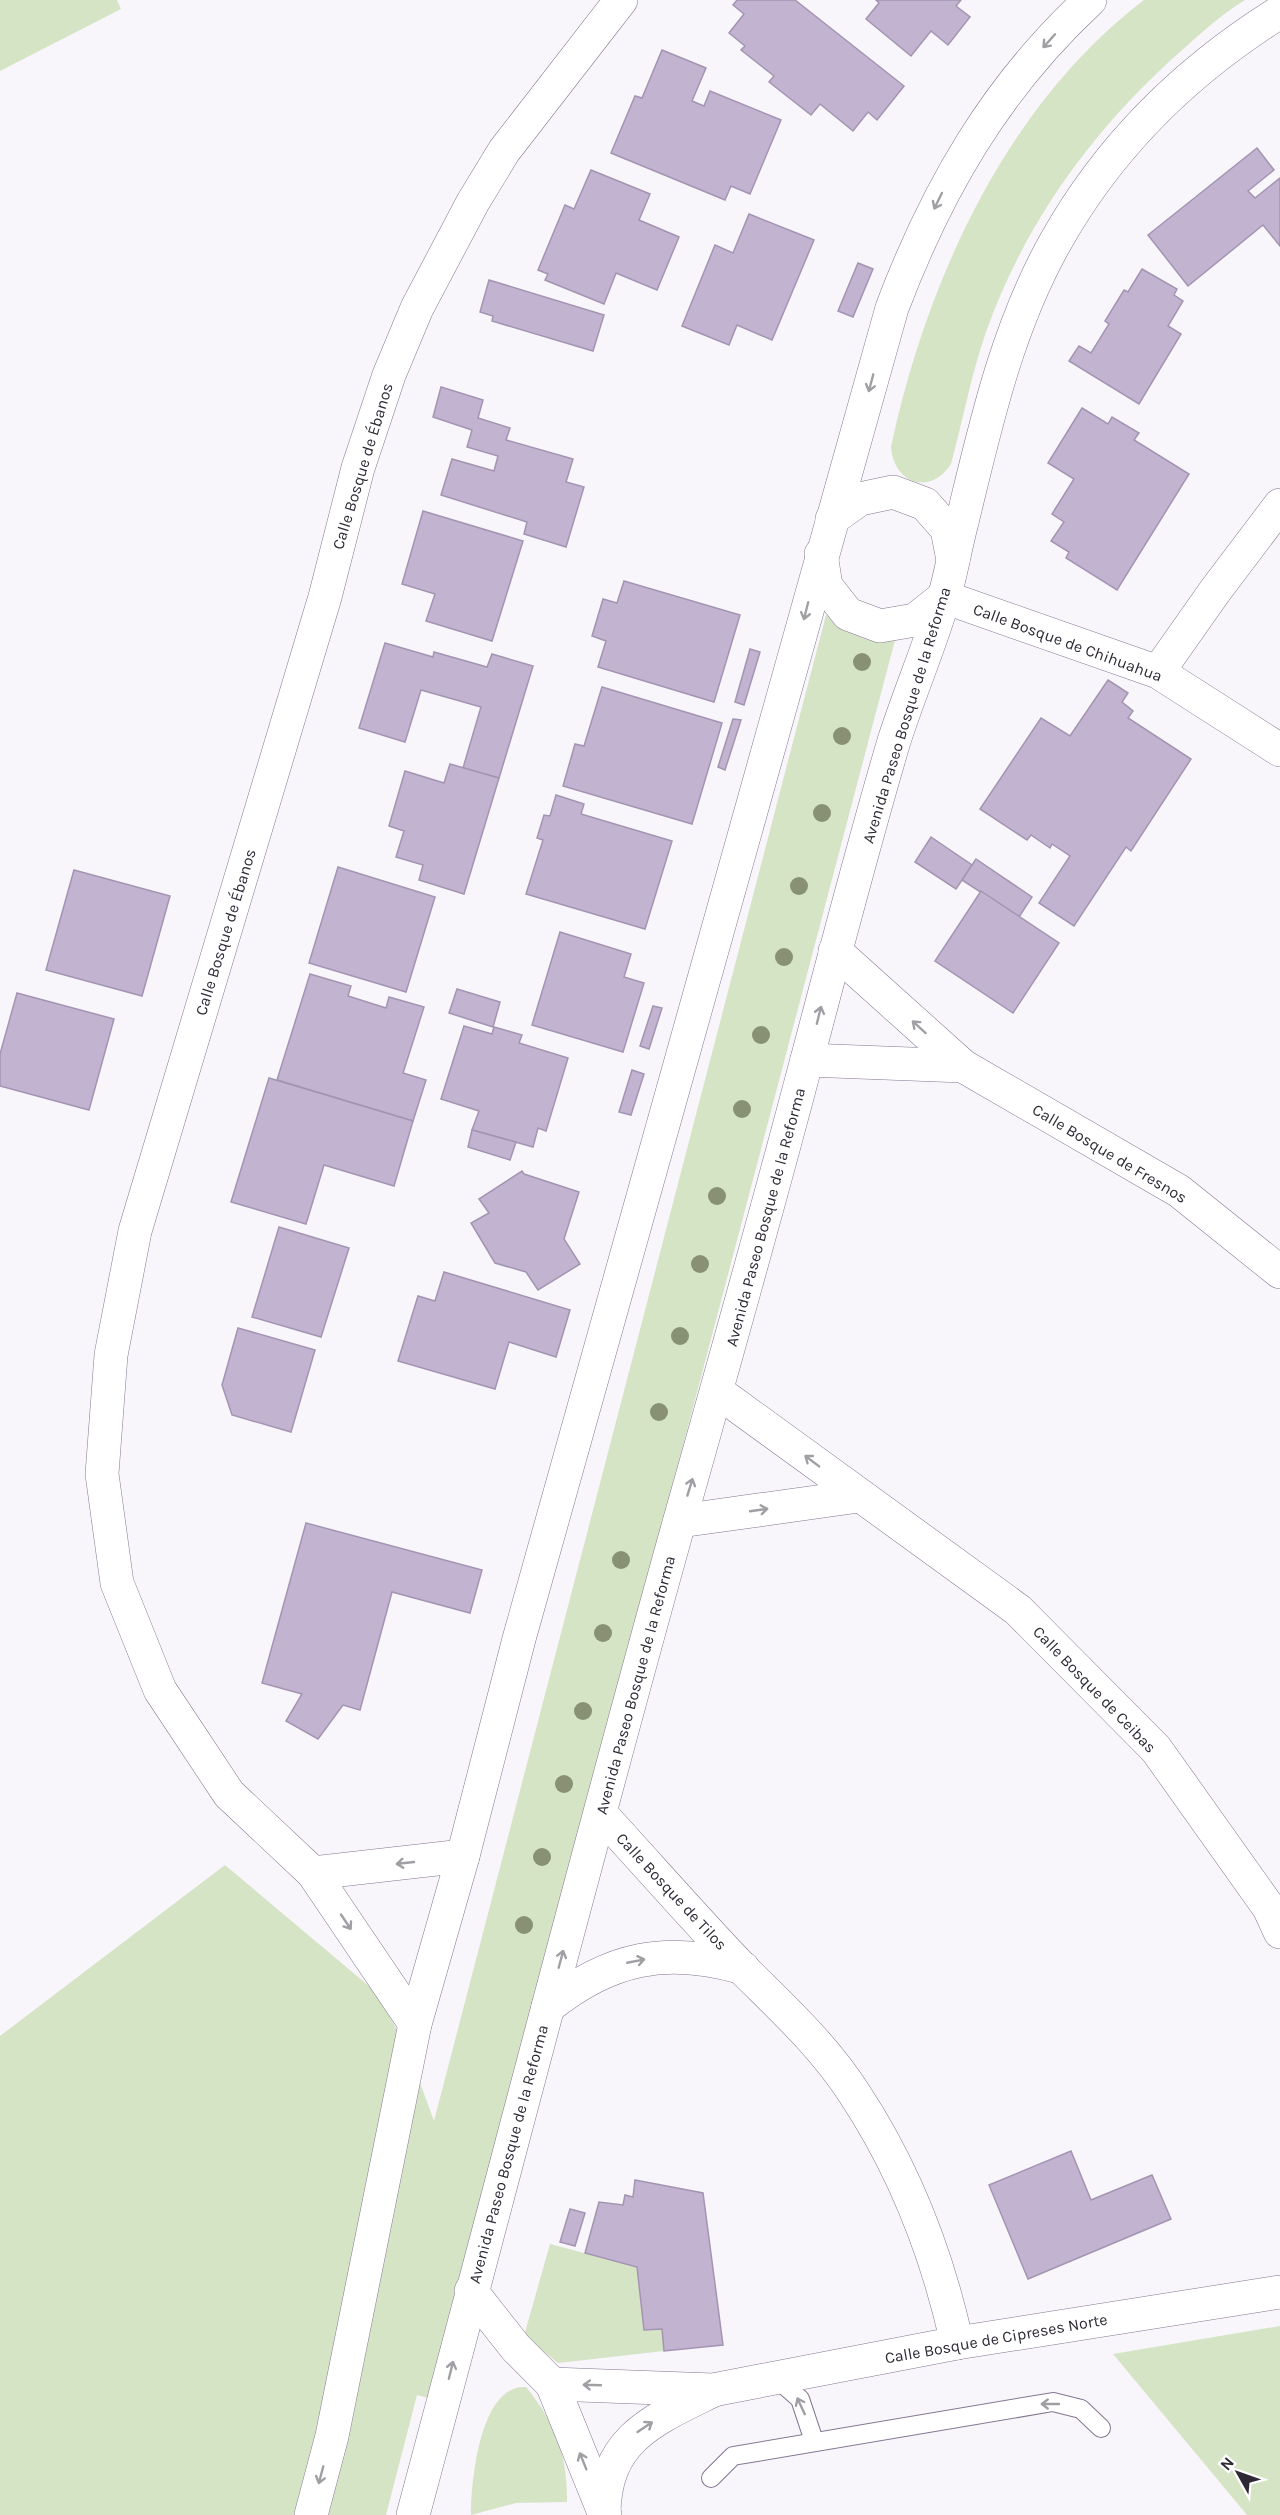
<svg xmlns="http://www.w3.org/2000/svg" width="1280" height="2515" viewBox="0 0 1280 2515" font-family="Karla,sans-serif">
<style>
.green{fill:#d6e4c6}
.building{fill:#c2b3d1;stroke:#a395b2;stroke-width:1.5}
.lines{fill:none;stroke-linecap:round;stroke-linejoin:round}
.lane-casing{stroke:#847792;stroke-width:20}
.street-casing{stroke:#847792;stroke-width:34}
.secondary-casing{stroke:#847792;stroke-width:34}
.lane{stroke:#fff;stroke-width:18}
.street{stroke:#fff;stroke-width:33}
.secondary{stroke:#fff;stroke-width:33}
.tree{fill:#889174}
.oneway{stroke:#a19fa4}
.labels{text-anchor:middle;stroke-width:4.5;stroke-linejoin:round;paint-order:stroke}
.street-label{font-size:16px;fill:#2e2934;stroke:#fff}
</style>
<rect width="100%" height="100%" fill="#f8f5fb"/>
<g class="green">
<path d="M0,0h117l4,9 -121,62z"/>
<path d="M1144,0h101c-23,14 -44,33 -64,51 -87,77 -156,171 -195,281 -15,43 -23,88 -35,132 -21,32 -57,20 -60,-17 35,-165 115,-342 253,-447z"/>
<path d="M826,615c24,9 40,33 69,25l-463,1759 -15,-4 -31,120h-386v-479l225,-171 151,127 32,58 26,71z"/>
<path d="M550,2244l87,23 7,63 18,-1 2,22 -106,12 -34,-27z"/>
<path d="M1280,2326v189h-33l-134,-161z"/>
<path d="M526,2387c29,35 42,70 41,115l-51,1 -45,12c0,-33 9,-131 55,-128z"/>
</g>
<g class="building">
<path d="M737,0h58l109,86 -27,34 -9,-8 -15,19 -33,-27 -9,11 -42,-33 5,-6 -33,-26 4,-4 -16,-13 15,-19 -11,-9z"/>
<path d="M876,0h85l-5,6 14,11 -22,28 -17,-14 -20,25 -45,-37 13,-16z"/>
<path d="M662,50l44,18 -14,33 12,5 6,-15 71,29 -31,74 -19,-8 -6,14 -114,-47 24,-57 7,2z"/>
<path d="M1257,148l17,22 -26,21 7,7 25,-20v68l-17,-21 -75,61 -40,-51z"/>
<path d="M591,170l59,24 -11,26 40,17 -22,53 -41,-17 -12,31 -59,-24 3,-6 -10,-4 27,-65 9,4z"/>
<path d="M749,214l65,26 -42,100 -35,-15 -8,20 -47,-19 33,-81 18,8z"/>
<path d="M858,263l15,6 -20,48 -15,-6z"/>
<path d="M1142,269l35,20 -3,6 9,6 -15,25 13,8 -42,70 -70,-43 10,-15 12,7 18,-29 -4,-3 19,-31 4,2z"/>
<path d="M489,280l115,35 -11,36 -101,-30 1,-5 -13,-4z"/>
<path d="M441,387l42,13 -5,18 32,10 -4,12 67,19 -7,23 18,5 -18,60 -42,-13 3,-12 -86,-27 11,-36 42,12 4,-15 -31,-9 5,-17 -39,-13z"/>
<path d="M1082,408l26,16 4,-7 27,16 -5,7 55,34 -72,116 -51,-32 3,-6 -18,-11 13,-19 -12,-8 22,-35 -26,-16z"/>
<path d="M423,511l100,30 -31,100 -66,-20 9,-27 -33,-10z"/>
<path d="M624,581l116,34 -26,87 -116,-35 8,-26 -14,-5 11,-37 14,4z"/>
<path d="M385,643l48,14 1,-5 53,15 5,-13 41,12 -34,112 -36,-10 18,-61 -60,-17 -16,52 -46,-14z"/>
<path d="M750,649l10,3 -16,53 -9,-3z"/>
<path d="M1108,680l20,13 -6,9 11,9 -5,7 63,41 -60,92 -5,-4 -52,79 -35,-23 31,-47 -18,-12 -2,4 -19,-13 -4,5 -47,-31 61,-91 29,18z"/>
<path d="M602,687l120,36 -30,101 -129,-38 12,-42 9,2z"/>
<path d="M733,719l8,1 -16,50 -7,-3z"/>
<path d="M450,764l49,14 -35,116 -45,-14 4,-15 -27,-8 8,-26 -15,-5 16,-55 39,12z"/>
<path d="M556,795l28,9 -3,10 91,27 -27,88 -119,-35 17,-54 -6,-2 7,-23 6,1z"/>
<path d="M931,837l41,28 -16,24 -41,-27z"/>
<path d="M976,859l56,38 -13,20 -57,-37z"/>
<path d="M338,867l97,30 -29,95 -97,-29z"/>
<path d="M74,870l96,26 -28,100 -96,-26z"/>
<path d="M981,891l78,52 -46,70 -78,-52z"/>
<path d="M560,932l71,22 -7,23 20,6 -21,69 -91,-27z"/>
<path d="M310,974l41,12 -3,10 38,12 3,-11 35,10 -21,66 23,7 -13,41 -136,-41z"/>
<path d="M457,989l43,13 -7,25 -44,-14z"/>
<path d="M17,993l97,26 -25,91 -89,-24v-32z"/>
<path d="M653,1006l9,2 -13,41 -9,-3z"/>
<path d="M464,1026l28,8 2,-7 28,8 -3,8 49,15 -22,73 -8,-3 -5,19 -61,-17 7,-19 -38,-12z"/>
<path d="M632,1070l12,4 -13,41 -12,-3z"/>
<path d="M269,1078l144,43 -19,65 -70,-21 -18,59 -75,-22z"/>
<path d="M472,1130l44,12 -6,18 -42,-13z"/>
<path d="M522,1171l2,3 55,18 -15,47 16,25 -42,26 -12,-18 -31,-9 -24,-40 18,-10 -10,-14z"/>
<path d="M279,1227l70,21 -28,89 -69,-20z"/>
<path d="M444,1272l126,38 -14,47 -47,-15 -14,47 -97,-28 20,-65 17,5z"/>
<path d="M238,1328l77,22 -24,82 -59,-17 -10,-30z"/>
<path d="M306,1523l176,47 -12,43 -78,-21 -32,118 -17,-5 -25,34 -32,-18 16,-27 -40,-11z"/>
<path d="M1071,2151l20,49 61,-25 19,44 -143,60 -39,-94z"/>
<path d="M635,2180l68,13 20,152 -59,6 -2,-22 -18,1 -7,-63 -52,-14 14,-51 24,3 2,-10 8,2z"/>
<path d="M570,2209l15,4 -10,33 -15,-4z"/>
</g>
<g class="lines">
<g class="lane-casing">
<g id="lane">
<path d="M776,2378l24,21 14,42"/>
<path d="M711,2478l22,-22 320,-54 28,7 20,19"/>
</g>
</g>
<g class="street-casing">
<g id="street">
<path d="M944,597l214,75 122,78"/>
<path d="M1158,672l57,-81 65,-86"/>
<path d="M835,951l128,115 216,125 101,81"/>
<path d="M807,1060l156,6"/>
<path d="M718,1392l300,218 138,139 113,159 11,24"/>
<path d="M680,1521l179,-25"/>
<path d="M601,1814c47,51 93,104 141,154 40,40 81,77 112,125 51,77 83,160 103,250"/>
<path d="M313,1873l150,-17"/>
<path d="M548,2007c62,-50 119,-61 195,-39"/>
<path d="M415,2024l-102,-151 -84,-79 -69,-104 -43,-107 -15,-109 9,-119 24,-124 190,-634 33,-129 31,-93 28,-67 56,-106 31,-51 117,-151"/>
<path d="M471,2291l45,57 36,36 53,131"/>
<path d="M552,2384l161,6 244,-47 323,-51"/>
<path d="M604,2513c1,-74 49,-93 108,-122"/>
</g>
</g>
<g class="secondary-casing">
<g id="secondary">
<path d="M832,519l28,-20 33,-7 32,12 22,25 6,31"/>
<path d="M821,554l5,32 22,28 32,12 35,-6 29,-23"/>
<path d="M311,2515l21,-79 83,-412 48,-168 56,-217 373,-1331c45,-119 104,-221 198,-308"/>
<path d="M413,2515c89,-331 174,-663 266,-992 43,-152 86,-304 126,-456 29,-109 57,-218 89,-326 15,-47 35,-93 49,-140 8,-26 12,-53 19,-79 23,-95 45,-195 94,-281 54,-96 131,-171 224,-229"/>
</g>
</g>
<use href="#lane" class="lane"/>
<use href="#street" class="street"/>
<use href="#secondary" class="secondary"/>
</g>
<g class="tree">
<circle cx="862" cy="662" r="9"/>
<circle cx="842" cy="736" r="9"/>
<circle cx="822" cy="813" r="9"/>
<circle cx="799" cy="886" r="9"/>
<circle cx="784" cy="957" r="9"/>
<circle cx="761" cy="1035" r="9"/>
<circle cx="742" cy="1109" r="9"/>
<circle cx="717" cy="1196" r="9"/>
<circle cx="700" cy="1264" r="9"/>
<circle cx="680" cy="1336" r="9"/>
<circle cx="659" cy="1412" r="9"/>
<circle cx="621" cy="1560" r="9"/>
<circle cx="603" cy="1633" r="9"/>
<circle cx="583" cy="1711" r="9"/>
<circle cx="564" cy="1784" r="9"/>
<circle cx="542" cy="1857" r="9"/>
<circle cx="524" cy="1925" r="9"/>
</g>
<defs><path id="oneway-shaft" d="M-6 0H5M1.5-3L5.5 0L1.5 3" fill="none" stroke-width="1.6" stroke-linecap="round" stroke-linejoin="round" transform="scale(1.5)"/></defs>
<g class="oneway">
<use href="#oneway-shaft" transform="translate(1049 41) rotate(132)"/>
<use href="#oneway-shaft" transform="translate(938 201) rotate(116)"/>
<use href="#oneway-shaft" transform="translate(871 383) rotate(105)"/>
<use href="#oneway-shaft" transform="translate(806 611) rotate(104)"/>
<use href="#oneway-shaft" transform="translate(819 1015) rotate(-76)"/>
<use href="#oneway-shaft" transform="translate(919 1027) rotate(-138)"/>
<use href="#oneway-shaft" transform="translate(812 1461) rotate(-143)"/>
<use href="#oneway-shaft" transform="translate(690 1487) rotate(-73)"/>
<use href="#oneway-shaft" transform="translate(759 1510) rotate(-8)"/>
<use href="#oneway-shaft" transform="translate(405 1863) rotate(174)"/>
<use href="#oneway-shaft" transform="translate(346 1922) rotate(56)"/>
<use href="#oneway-shaft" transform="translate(561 1959) rotate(-75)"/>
<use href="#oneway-shaft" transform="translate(636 1961) rotate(-11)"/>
<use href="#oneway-shaft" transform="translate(451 2370) rotate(-76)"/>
<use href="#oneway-shaft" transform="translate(592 2385) rotate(-178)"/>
<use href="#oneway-shaft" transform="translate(1050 2404) rotate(180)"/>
<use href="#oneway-shaft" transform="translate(801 2406) rotate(-115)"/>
<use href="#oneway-shaft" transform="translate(645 2427) rotate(-34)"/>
<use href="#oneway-shaft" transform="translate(583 2461) rotate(-112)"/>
<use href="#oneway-shaft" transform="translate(321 2475) rotate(105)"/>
</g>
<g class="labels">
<g class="street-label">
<text transform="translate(362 466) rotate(-73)" y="6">Calle Bosque de Ébanos</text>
<text transform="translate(1068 642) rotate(20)" y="6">Calle Bosque de Chihuahua</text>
<text transform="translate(906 715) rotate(-73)" y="6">Avenida Paseo Bosque de la Reforma</text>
<text transform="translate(225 932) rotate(-73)" y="6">Calle Bosque de Ébanos</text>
<text transform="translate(1110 1153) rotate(31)" y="6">Calle Bosque de Fresnos</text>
<text transform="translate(765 1217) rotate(-75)" y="6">Avenida Paseo Bosque de la Reforma</text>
<text transform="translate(635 1685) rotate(-75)" y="6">Avenida Paseo Bosque de la Reforma</text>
<text transform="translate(1095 1689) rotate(46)" y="6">Calle Bosque de Ceibas</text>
<text transform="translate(672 1891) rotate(47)" y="6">Calle Bosque de Tilos</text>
<text transform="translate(508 2154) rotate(-75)" y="6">Avenida Paseo Bosque de la Reforma</text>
<text transform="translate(996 2338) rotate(-10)" y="6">Calle Bosque de Cipreses Norte</text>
</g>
</g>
<g transform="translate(1238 2473) rotate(310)" stroke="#ffffff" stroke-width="4.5" paint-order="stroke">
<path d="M0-4.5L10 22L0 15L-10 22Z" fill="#2e2934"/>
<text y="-9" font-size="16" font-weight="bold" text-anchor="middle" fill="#2e2934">N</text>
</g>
</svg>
